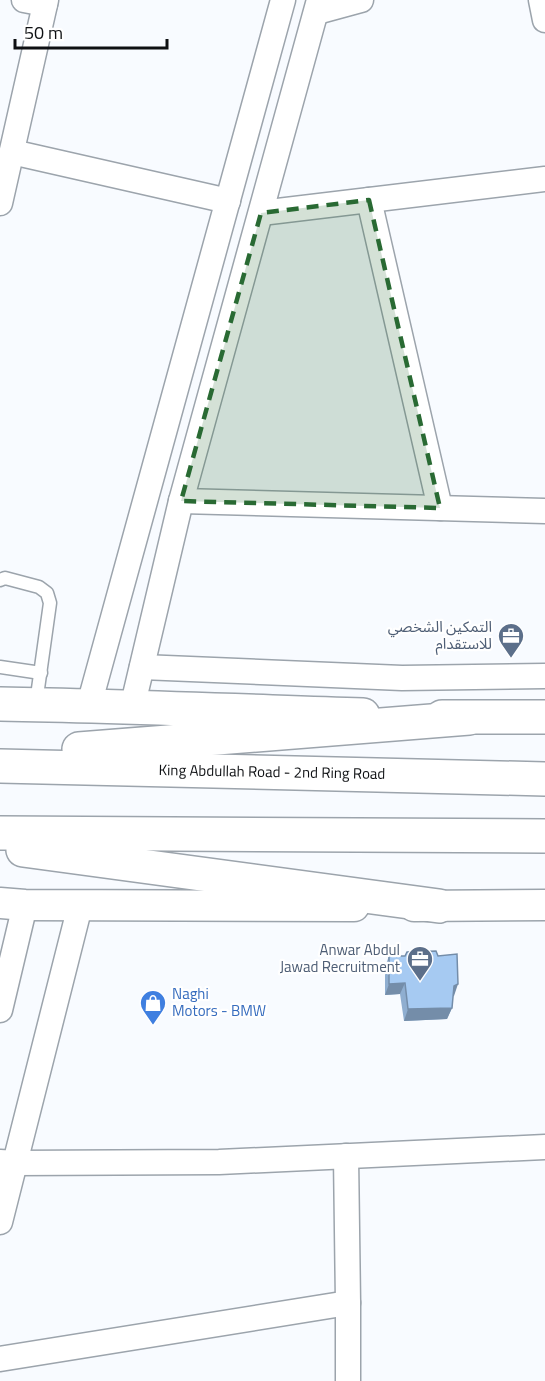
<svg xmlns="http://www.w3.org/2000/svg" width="545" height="1381" viewBox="0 0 545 1381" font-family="'Titillium Web','Noto Sans Arabic',sans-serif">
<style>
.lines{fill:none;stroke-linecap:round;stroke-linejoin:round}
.service-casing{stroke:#9ca4ac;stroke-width:15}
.minor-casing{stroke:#9ca4ac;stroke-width:27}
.tertiary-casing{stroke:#9ca4ac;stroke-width:33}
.secondary-casing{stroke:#9ca4ac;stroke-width:36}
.motorway-casing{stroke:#9ca4ac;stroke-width:36}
.service{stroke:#fff;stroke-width:12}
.minor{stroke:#fff;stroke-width:24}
.tertiary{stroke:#fff;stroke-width:30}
.secondary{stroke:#fff;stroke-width:33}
.motorway{stroke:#fff;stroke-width:33}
.wall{fill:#8faed0}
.shaded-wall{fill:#748da9}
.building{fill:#a6caf2;stroke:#748da9;stroke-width:1.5}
.marked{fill:#296a33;fill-opacity:0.2;stroke:#296a33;stroke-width:4.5;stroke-dasharray:12 8;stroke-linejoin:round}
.labels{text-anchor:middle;stroke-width:4.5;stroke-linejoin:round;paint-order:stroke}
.service-label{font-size:15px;fill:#4e5e75;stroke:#fff;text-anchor:end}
.street-label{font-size:15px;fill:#0e1013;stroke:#fff}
.shop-label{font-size:15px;fill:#366cbe;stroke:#fff;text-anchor:start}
</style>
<rect width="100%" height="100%" fill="#f8fbff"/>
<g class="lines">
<g class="service-casing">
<g id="service">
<path d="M0,580l5,-2 34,9 8,6 3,10 -14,100"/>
<path d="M0,667l41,6"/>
</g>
</g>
<g class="minor-casing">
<g id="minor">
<path d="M24,0l21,4"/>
<path d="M541,0l4,20"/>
<path d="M317,12l44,-12"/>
<path d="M12,152l216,49"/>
<path d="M369,200l71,308"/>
<path d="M0,203l46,-203"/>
<path d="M261,213l284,-34"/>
<path d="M181,501l364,10"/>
<path d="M142,667l260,11 143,-2"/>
<path d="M89,705l194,-705"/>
<path d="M132,708l49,-207 138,-501"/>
<path d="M0,1010l25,-105"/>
<path d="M346,1156l2,147v78"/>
<path d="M0,1162l15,1 204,-1 326,-15"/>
<path d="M0,1222l80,-316"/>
<path d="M0,1359l348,-56"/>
</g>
</g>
<g class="tertiary-casing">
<g id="tertiary">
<path d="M0,903l25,2 329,1"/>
<path d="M414,906l131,-1"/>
</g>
</g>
<g class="secondary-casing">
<g id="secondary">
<path d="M0,704c121,2 242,7 363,11"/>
<path d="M442,717h103"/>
</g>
</g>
<g class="motorway-casing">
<g id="motorway">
<path d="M79,749l390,-31"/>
<path d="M0,766l545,13"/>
<path d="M0,833l545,3"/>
<path d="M23,850l416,56"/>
</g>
</g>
<use href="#service" class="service"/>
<use href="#minor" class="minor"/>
<use href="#tertiary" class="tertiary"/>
<use href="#secondary" class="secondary"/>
<use href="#motorway" class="motorway"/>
</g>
<path class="wall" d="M389,956l65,40h-1l-1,12 -5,11 -43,2 -4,-27 -15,1v-28z"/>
<g class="shaded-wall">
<path d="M405,983l-5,11 -15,1 4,-11z"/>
<path d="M458,984l-4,12 -5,1 5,-11z"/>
<path d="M452,1008l-5,11 -43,2 4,-12z"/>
</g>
<path class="building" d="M436,951l2,5 19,-2 1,30 -4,2 -2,22 -44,1 -3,-26 -16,1v-28h16l2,-4z"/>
<path class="marked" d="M369,200l71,308 -259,-7 80,-288z"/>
<defs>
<g id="office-pin" transform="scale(1.35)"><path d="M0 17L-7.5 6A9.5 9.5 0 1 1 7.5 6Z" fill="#5c6f8a" stroke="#fff"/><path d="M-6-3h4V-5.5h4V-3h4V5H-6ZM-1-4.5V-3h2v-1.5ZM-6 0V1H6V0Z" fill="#fff"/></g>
<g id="shop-pin" transform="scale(1.35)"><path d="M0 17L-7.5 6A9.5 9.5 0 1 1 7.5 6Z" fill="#3f7fe0" stroke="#fff"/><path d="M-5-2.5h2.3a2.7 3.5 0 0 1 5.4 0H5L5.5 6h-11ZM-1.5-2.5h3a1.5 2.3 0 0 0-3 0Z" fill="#fff"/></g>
</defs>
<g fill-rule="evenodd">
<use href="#office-pin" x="511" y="636"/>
<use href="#office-pin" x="420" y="959"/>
<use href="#shop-pin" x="153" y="1003"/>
</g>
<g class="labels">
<g class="service-label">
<text x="492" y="632">التمكين الشخصي<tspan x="492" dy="17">للاستقدام</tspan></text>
<text x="400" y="955">Anwar Abdul<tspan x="400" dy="17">Jawad Recruitment</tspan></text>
</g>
<g class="street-label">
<text transform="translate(272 772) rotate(1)" y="5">King Abdullah Road - 2nd Ring Road</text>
</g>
<g class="shop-label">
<text x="172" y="999">Naghi<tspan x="172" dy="17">Motors - BMW</tspan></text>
</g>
</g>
<path d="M15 39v9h152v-9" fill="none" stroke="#0e1013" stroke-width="3"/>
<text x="24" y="39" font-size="18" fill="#0e1013" stroke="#ffffff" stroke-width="4.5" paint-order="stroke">50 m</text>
</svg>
